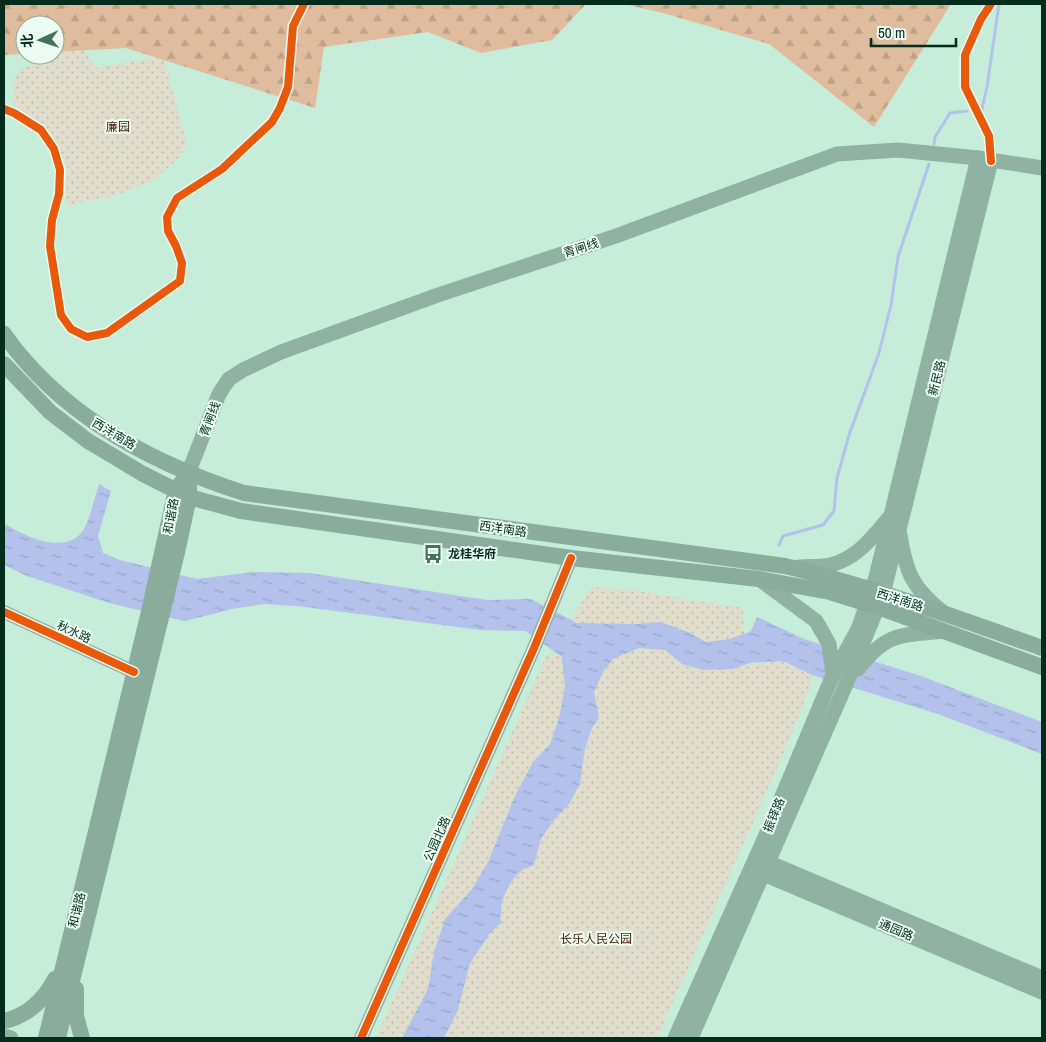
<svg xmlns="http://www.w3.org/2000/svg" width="1046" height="1042" viewBox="0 0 1046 1042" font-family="'Archivo Narrow','Noto Sans SC',sans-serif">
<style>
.grass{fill:url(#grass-dots)}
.forest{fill:url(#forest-firs)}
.water{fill:url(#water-ripples)}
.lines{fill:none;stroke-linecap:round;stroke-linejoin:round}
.stream{stroke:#b3c1eb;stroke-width:3}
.minor{stroke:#95b3a4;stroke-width:10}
.tertiary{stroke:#95b3a4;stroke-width:14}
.secondary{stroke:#90b2a2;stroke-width:15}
.primary{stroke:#8aac9d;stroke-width:16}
.cycleway-casing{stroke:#ecfcf3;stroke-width:11}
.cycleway{stroke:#e8590c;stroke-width:8}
.labels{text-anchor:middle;stroke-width:4;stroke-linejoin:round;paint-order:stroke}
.park-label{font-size:12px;fill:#50210e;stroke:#ecfcf3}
.street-label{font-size:12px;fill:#042c1c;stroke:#ecfcf3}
.poi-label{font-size:12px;font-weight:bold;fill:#042c1c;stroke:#ecfcf3;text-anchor:start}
</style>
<defs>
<pattern id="grass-dots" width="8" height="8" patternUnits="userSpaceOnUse" patternTransform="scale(1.25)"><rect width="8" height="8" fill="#e1ddcc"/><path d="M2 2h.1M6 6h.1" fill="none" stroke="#bfbeaf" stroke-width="1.8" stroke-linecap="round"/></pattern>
<pattern id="forest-firs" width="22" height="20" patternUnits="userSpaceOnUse" patternTransform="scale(1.25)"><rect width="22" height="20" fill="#e0bc9e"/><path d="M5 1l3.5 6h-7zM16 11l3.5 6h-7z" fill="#bfa288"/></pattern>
<pattern id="water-ripples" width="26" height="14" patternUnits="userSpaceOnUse" patternTransform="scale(1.25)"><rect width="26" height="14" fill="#b3c1eb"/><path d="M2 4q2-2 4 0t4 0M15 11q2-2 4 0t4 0" fill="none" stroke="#98a6c9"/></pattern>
</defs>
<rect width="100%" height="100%" fill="#c6edd9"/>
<g class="grass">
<path d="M76,39l20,29 67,-12 24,88 -9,15 -25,22 -39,15 -49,10 3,-37 -15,-34 -40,-32 2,-29 33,-19h7v-4z"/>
<path d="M592,587l39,3 112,18 2,57 38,-4 29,14 -2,13 -31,76 -122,274h-213l14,-28 12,-47 21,-31 10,-9c-2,-19 5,-38 19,-51 3,-4 10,-5 14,-7l7,-26 13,-19 15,-16 11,-20 5,-36 7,-20 7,-10 -5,-26 9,-20 10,-13 26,-11 26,2 17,14 21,6 29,-1 -2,-29 -24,2 -18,-10 -28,-10 -23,2 -60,-1 -6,-3 9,-16z"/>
<path d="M547,654l15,3 3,30 -6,31 -9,26 -17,18 -18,34 -27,66 -16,27 -27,30 -11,33 -6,37 -26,49h-26z"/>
</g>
<g class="forest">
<path d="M4,4h582l-34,36 -71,13 -53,-21 -104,15 -9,61 -189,-60 -71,4v-27h-30v29l-21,1z"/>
<path d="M624,4h327l-77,123 -105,-83 -106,-31z"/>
</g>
<path class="water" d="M99,484l12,7 -13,45 5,17 17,7 77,19 56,-7 56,1 178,27 44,-1 46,24 60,1 23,-2 28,10 18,10 24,-3 21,-8 6,-14 47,22 117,37 121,46v32l-104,-40 -126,-39 -29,-14 -33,2 -17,6 -30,1 -21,-6 -17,-14 -26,-2 -26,11 -10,13 -9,20 5,26 -7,10 -7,20 -5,36 -11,20 -15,16 -13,19 -7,26c-4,2 -11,3 -14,7 -14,13 -21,32 -19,51l-10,9 -21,31 -12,47 -14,28h-42l26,-49 6,-37 11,-33 27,-30 16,-27 27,-66 18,-34 17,-18 9,-26 6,-31 -3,-30 -37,-26 -44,-1 -184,-24 -33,-2 -32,5 -47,12 -76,-18 -82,-27 -23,-11v-42c19,13 60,32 78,9 7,-9 13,-36 17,-48z"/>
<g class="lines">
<g class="stream">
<path d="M982,109l5,-22 12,-83"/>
<path d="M934,144l1,-7 15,-24 17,-2"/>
<path d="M779,545l4,-9 40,-11 11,-14 3,-33 12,-43 30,-82 12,-48 7,-48 31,-93"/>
</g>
<g class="minor">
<path d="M4,109l10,4 27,17 13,19 6,21 -1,24 -7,26 -2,26 11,69 10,14 16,8 20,-4 73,-52 2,-18 -6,-17 -8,-15 -1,-14 10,-19 45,-29 50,-47 8,-14 8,-21 5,-61 11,-22"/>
<path d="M991,161l-2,-25 -24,-49v-32l16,-36 10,-15"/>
</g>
<g class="tertiary">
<path d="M4,612l130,60"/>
<path d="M361,1038l173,-390 37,-90"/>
</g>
<g class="secondary">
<path d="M188,474l31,-80 10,-15 14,-9 38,-18 157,-57 178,-59 221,-82 61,-4 80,8 64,10"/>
<path d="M900,535c6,38 13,54 44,78"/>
<path d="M799,567c10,-1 21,0 31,-2 26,-6 42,-27 58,-46"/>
<path d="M759,579l57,42 13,23 4,31"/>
<path d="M858,669c30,-38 42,-33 86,-38"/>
<path d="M758,858l284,120"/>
<path d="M754,870l288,122"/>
<path d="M4,1036l7,2"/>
<path d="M675,1038l90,-201 68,-162 26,-48 17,-50 102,-419"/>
<path d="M691,1038l156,-356 36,-88 108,-433"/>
</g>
<g class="primary">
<path d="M4,334c57,81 147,129 240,159l541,73c88,21 173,52 257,82"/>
<path d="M4,364l46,48 38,29 55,33 46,23 52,14 330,47 188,21 71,13 48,15 164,60"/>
<path d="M76,989v27l6,22"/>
<path d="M4,1021c23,-5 40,-21 51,-42"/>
<path d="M46,1038l102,-422 28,-126 5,-7"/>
<path d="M58,1038l120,-490 11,-51v-11"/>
</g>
<g class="cycleway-casing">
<g id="cycleway">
<path d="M4,109l10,4 27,17 13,19 6,21 -1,24 -7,26 -2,26 11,69 10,14 16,8 20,-4 73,-52 2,-18 -6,-17 -8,-15 -1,-14 10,-19 45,-29 50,-47 8,-14 8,-21 5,-61 11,-22"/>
<path d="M991,161l-2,-25 -24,-49v-32l16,-36 10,-15"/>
<path d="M4,612l130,60"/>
<path d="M361,1038l173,-390 37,-90"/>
</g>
</g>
<use href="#cycleway" class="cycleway"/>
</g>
<defs>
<g id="bus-bare" transform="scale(1.5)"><path d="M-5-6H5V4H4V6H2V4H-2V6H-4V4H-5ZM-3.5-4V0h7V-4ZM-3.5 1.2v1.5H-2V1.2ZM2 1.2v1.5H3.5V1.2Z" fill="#48705e" stroke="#ecfcf3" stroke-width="2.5" paint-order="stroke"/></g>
</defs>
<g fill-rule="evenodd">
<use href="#bus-bare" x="433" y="554"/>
</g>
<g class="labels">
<g class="park-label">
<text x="118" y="131">廉园</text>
<text x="596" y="943">长乐人民公园</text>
</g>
<g class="street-label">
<text transform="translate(581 248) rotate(-18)" y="4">青闸线</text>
<text transform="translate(937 378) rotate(-76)" y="4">新民路</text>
<text transform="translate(210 419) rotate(-69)" y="4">青闸线</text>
<text transform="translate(114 434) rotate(31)" y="4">西洋南路</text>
<text transform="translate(171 516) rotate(-79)" y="4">和谐路</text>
<text transform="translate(503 529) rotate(8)" y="4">西洋南路</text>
<text transform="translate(900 600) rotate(18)" y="4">西洋南路</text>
<text transform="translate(74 632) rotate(25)" y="4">秋水路</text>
<text transform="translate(774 815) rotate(-67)" y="4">振铎路</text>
<text transform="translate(437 839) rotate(-66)" y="4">公园北路</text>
<text transform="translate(77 910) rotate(-76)" y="4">和谐路</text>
<text transform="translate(896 930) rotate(23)" y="4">通园路</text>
</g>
<g class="poi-label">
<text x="448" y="558">龙桂华府</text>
</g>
</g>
<rect width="1046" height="1042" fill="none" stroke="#042c1c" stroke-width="10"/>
<g transform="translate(40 40) rotate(267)"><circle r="24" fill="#ecfcf3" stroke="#8fa99d"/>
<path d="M0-4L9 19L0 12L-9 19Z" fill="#48705e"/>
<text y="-8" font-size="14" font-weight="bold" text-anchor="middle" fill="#042c1c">北</text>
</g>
<path d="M871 38v8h85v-8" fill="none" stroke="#042c1c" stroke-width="2.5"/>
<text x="878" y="38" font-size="15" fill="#042c1c" stroke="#ecfcf3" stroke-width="4" paint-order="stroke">50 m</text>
</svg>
